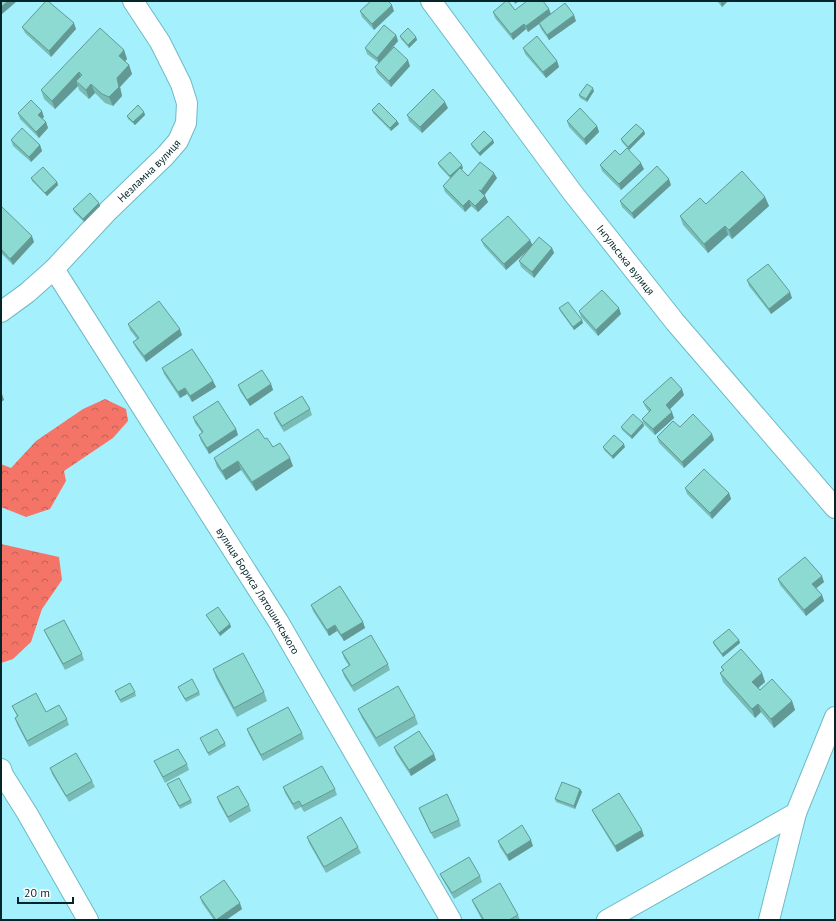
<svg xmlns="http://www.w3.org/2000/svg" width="836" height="921" viewBox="0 0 836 921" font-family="'PT Sans',sans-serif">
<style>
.forest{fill:url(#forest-crowns)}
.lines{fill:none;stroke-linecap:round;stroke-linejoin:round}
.minor-casing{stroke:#6ebac6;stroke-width:22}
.minor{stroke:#fff;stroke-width:20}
.wall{fill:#79bbb5}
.shaded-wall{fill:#639994}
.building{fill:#8ddad3;stroke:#639994}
.labels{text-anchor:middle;stroke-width:4;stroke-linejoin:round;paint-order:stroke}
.street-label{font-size:11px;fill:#04262a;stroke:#fff}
</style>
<defs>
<pattern id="forest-crowns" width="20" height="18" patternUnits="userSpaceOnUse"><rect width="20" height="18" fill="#f47567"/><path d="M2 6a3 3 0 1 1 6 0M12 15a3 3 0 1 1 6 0" fill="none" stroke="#c36055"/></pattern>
</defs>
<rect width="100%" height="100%" fill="#a4f1fd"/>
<g class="forest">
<path d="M105,399l21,10 2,12 -15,17 -49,33 2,10 -16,28 -24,8 -25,-10v-43l10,4 25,-27 47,-32z"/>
<path d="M1,544l58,13 3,23 -20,29 -11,33 -18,17 -12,4z"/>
</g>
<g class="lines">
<g class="minor-casing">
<g id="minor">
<path id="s1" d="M431,1l141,191 103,130 160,186"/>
<path id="s2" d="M54,269l224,352 173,299"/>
<path id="s3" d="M1,312l26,-19 27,-24 54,-58 57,-55 13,-15 8,-18 1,-20 -6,-19 -21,-42 -27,-41"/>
<path d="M1,769l2,6 24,38 61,107"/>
<path d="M607,920l189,-107 39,-96"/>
<path d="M769,920l27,-107"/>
</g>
</g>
<use href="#minor" class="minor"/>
</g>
<g class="wall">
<path d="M717,1h11l-6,6z"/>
<path d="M549,9l2,5 25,7 -27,19 -8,-11 -2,-5 -11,8 -2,-3 -13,11 -18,-22 -2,-6 22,-2z"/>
<path d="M360,11h34l-20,19 -12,-13z"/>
<path d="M22,27l54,2 -25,28 -26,-24z"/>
<path d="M396,35l2,6 -11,13 23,12 -19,21 -14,-14 -2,-6 4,-4 -12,-9 -2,-6z"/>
<path d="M400,36l16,1 1,3 -8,8 -8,-9z"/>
<path d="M523,48l34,13 2,6 -13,11 -21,-24z"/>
<path d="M124,50l3,9 -2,2 4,4 3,9 -12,13 2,9 -9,10 -8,-3 -10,-10 -6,6 -10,-9 -1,-4 -23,23 -11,-10 -3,-9z"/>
<path d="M594,91l-7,11 -7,-4 -1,-3z"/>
<path d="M448,108l-26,25 -13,-12 -2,-6z"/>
<path d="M372,110l25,11 2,3 -8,7 -18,-18z"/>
<path d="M144,112l1,3 -10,10 -7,-6 -1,-3z"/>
<path d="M18,113l26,4 -2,2 4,3 2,6 -9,10 -19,-19z"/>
<path d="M567,121l30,5 2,6 -13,13 -17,-18z"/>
<path d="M644,131l1,3 -16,16 -7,-8 -1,-3z"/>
<path d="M11,140l29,5 2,6 -11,11 -18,-16z"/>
<path d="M493,140l1,3 -14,13 -8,-9 -1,-3z"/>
<path d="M620,155l24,14 -23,21 -19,-19 -2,-6z"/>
<path d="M438,163l25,5 -1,2 6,6 29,2 -13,17 1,1 3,6 -10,10 -7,-6 -6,6 -20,-20 -2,-6 7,-8 -11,-12z"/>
<path d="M31,178l26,4 1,3 -11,11 -15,-15z"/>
<path d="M671,185l-37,34 -12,-12 -2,-6z"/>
<path d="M765,197l4,9 -37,33 -4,-4 -20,18 -25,-28 -3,-9 26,-12z"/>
<path d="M99,203l1,3 -16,16 -10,-10 -1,-3z"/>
<path d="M1,206l33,36 -21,23 -12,-12z"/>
<path d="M481,240l71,8 2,5 -20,25 -13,-11 -2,-6 10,-12 -23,21 -22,-24z"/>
<path d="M747,280l45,18 -21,16 -22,-28z"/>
<path d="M559,308l23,12 1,3 -9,7 -14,-19z"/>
<path d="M579,311l42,3 -23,22 -17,-19z"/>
<path d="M128,324l54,11 -36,27 -10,-14 -3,-6 4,-3 -7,-9z"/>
<path d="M162,368l51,13 3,6 -24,15 -5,-8 -7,4 -16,-24z"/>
<path d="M271,384l2,6 -23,16 -10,-15 -2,-6z"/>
<path d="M684,395l-14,14 4,9 -19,17 -11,-11 -2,-5 7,-7 -3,-4 -3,-6z"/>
<path d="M310,409l2,6 -28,17 -8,-13 -2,-6z"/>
<path d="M193,417l43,12 2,6 -29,19 -8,-13 -2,-6 3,-2 -7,-10z"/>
<path d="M643,423l1,3 -12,13 -10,-9 -1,-3z"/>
<path d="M680,427l32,7 2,6 -30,28 -25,-25 -2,-6z"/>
<path d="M265,439l28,27 -37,25 -15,-21 -15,10 -9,-13 -3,-9z"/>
<path d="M603,447h22l-12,12 -9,-9z"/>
<path d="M685,488l44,5 2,6 -19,20 -25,-25z"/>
<path d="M778,579l46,3 -8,6 6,7 2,6 -18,15 -26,-31z"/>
<path d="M311,605l52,17 2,6 -21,13 -7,-10 -8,5 -16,-25z"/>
<path d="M206,615l24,9 1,3 -11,9z"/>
<path d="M44,630l38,24 2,6 -19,10 -18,-34z"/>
<path d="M739,640l1,3 -17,14 -9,-12 -1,-3z"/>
<path d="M342,652l46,12 2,6 -36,22 -10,-16 -2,-6 7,-4 -5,-8z"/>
<path d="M721,667l41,6 3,9 -7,6 2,2 32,11 3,9 -21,18 -13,-16 -6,6 -32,-36 -3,-9 3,-2z"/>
<path d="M213,669l51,23 3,9 -30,16 -21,-39z"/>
<path d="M178,687l21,5 1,3 -14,7z"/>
<path d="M115,691l20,1 1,4 -15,7z"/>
<path d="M12,706l34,6 21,7 2,6 -40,22 -12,-23 -2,-6 2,-2z"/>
<path d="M358,709l57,7 3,8 -39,23 -17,-29z"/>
<path d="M247,729l55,4 2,6 -41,22 -14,-26z"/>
<path d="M200,738l25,5 1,3 -17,10z"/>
<path d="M394,747l42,13 -25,16 -15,-23z"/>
<path d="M154,761l33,3 2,6 -24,13z"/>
<path d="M50,768l42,13 3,6 -26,15 -17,-28z"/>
<path d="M167,784l24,16 1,3 -12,6z"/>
<path d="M283,787l52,2 2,6 -33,17 -3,-5 -6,3 -10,-17z"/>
<path d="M580,789l2,3 -7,17 -19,-7 -1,-3z"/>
<path d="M217,797l32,8 2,6 -21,12 -11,-20z"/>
<path d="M419,808l40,12 2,6 -27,13 -13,-25z"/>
<path d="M592,810l52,26 -27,16 -22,-36z"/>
<path d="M307,837l51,10 3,6 -35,20 -17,-30z"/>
<path d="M498,841l35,5 -24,15 -9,-14z"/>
<path d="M440,874l40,2 2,6 -28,17 -11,-19z"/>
<path d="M200,897l42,12 -16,11h-12l-12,-17z"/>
<path d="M472,900l46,15 2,5h-38l-8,-15z"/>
</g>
<g class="shaded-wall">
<path d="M8,1h7l1,1 -15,13v-8z"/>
<path d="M514,1h5l-4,3z"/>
<path d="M720,1h8l-6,6z"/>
<path d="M392,5l2,6 -20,19 -2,-6z"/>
<path d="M549,9l2,6 -23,17 -2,-6z"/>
<path d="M574,15l2,6 -27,19 -2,-5z"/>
<path d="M74,23l2,6 -25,28 -2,-6z"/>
<path d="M524,24l2,5 -13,11 -2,-6z"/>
<path d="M396,35l2,6 -19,23 -2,-6z"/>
<path d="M416,37l1,3 -8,8 -1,-3z"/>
<path d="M124,50l3,9 -5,6 -3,-9z"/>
<path d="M408,60l2,6 -19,21 -2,-6z"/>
<path d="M557,61l2,6 -13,11 -3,-6z"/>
<path d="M129,65l3,9 -12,13 2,9 -9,10 -4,-9 8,-19z"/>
<path d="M79,72l3,9h-6l2,5 -23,23 -3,-8z"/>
<path d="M91,84l4,9 -6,6 -3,-9z"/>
<path d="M593,88l1,3 -7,11 -1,-3z"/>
<path d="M445,102l3,6 -26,25 -2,-6z"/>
<path d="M42,111l2,6 -4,4 -2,-6z"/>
<path d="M144,112l1,3 -10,10 -2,-3z"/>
<path d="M397,121l2,3 -8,7 -1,-3z"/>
<path d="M46,122l2,6 -9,10 -3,-6z"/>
<path d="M597,126l2,6 -13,13 -2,-6z"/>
<path d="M644,131l1,3 -16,16 -1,-3z"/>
<path d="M493,140l1,3 -14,13 -1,-3z"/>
<path d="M40,145l2,6 -11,11 -2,-5z"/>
<path d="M641,163l3,6 -23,21 -2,-6z"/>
<path d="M462,165l1,3 -12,11 -1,-3z"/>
<path d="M494,173l3,5 -14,19 -2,-6z"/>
<path d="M669,179l2,6 -37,34 -2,-6z"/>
<path d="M57,182l1,3 -11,11 -2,-3z"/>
<path d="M485,196l3,6 -10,10 -3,-6z"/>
<path d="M765,197l4,9 -37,33 -3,-9z"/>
<path d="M469,200l2,6 -6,6 -2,-6z"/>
<path d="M99,203l1,3 -16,16 -1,-3z"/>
<path d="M725,226l3,9 -20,18 -4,-9z"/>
<path d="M32,236l2,6 -21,23 -3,-6z"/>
<path d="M530,240l3,6 -27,24 -2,-6z"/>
<path d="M552,248l2,5 -20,25 -2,-6z"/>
<path d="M790,292l2,6 -21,16 -2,-5z"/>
<path d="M619,308l2,6 -23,22 -2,-6z"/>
<path d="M582,320l1,3 -9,7 -1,-3z"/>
<path d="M180,329l2,6 -36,27 -2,-6z"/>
<path d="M213,381l3,6 -24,15 -2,-6z"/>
<path d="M271,384l2,6 -23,16 -3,-6z"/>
<path d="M185,388l2,6 -7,4 -2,-6z"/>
<path d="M682,389l2,6 -16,16 -2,-6z"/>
<path d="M2,394l2,6 -3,2v-7z"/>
<path d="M672,412l2,6 -19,17 -2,-6z"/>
<path d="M643,423l1,3 -12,13 -1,-3z"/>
<path d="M236,429l2,6 -29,19 -2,-6z"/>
<path d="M712,434l2,6 -30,28 -2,-6z"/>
<path d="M624,444l1,3 -12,12 -1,-3z"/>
<path d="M290,458l3,8 -37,25 -4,-9z"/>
<path d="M238,461l3,9 -15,10 -4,-9z"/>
<path d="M729,493l2,6 -19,20 -2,-6z"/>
<path d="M822,576l2,6 -10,8 -2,-6z"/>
<path d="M822,595l2,6 -18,15 -2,-6z"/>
<path d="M363,622l2,6 -21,13 -3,-6z"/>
<path d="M230,624l1,3 -11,9 -1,-3z"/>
<path d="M335,625l2,6 -8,5 -2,-6z"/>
<path d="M739,640l1,3 -17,14 -1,-3z"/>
<path d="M762,673l3,9 -9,8 -4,-8z"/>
<path d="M792,701l3,9 -21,18 -3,-9z"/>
<path d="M758,704l3,8 -6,6 -3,-9z"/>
<path d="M434,754l2,6 -25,16 -2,-6z"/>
<path d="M580,789l2,3 -7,17 -1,-3z"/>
<path d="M642,830l2,6 -27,16 -2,-6z"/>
<path d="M531,840l2,6 -24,15 -2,-6z"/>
<path d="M240,903l2,6 -16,11h-10z"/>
</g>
<g class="building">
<path d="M1,1h7l-7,6z"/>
<path d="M46,1h2l26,22 -25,28 -27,-24z"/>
<path d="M371,1h17l4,4 -20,19 -12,-13z"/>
<path d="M506,1h2l7,9 12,-9h16l6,8 -23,17 -2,-2 -13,10 -18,-22z"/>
<path d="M565,3l9,12 -27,20 -8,-12z"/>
<path d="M384,25l12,10 -19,23 -12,-10z"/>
<path d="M100,28l24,22 -5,6 10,9 -12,13 2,9 -10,10 -7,-3 -11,-10 -5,6 -10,-9 6,-6 -3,-3 -27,29 -11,-11z"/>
<path d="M408,28l8,9 -8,8 -8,-9z"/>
<path d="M537,36l20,25 -14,11 -20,-24z"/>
<path d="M394,47l14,13 -19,21 -14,-14z"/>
<path d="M587,84l6,4 -7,11 -7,-4z"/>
<path d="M433,89l12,13 -25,25 -13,-12z"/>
<path d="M31,100l11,11 -4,4 8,7 -10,10 -18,-19z"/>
<path d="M379,103l18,18 -7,7 -18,-18z"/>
<path d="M138,105l6,7 -11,10 -6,-6z"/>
<path d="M580,108l17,18 -13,13 -17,-18z"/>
<path d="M636,124l8,7 -16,16 -7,-8z"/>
<path d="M22,128l18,17 -11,12 -18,-17z"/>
<path d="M484,131l9,9 -14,13 -8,-9z"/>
<path d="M627,148l14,15 -22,21 -19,-19 15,-15 5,5z"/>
<path d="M450,152l12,13 -12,11 -12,-13z"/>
<path d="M480,162l14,11 -13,18 -2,-1 6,6 -10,10 -6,-6 -6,6 -20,-20 17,-18 8,8z"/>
<path d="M657,166l12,13 -37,34 -12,-12z"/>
<path d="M43,167l14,15 -12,11 -14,-15z"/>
<path d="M742,171l23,26 -36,33 -4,-4 -21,18 -24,-28 20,-18 6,6z"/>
<path d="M90,193l9,10 -16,16 -10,-10z"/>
<path d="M1,206l31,30 -22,23 -9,-10z"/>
<path d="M508,216l22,24 -26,24 -23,-24z"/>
<path d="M539,237l13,11 -20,24 -13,-11z"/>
<path d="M768,264l22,28 -21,17 -22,-29z"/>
<path d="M602,290l17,18 -23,22 -17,-19z"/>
<path d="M159,301l21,28 -36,27 -11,-14 6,-4 -11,-14z"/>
<path d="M568,302l14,18 -9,7 -14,-19z"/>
<path d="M192,349l21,32 -23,15 -5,-8 -7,4 -16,-24z"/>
<path d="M262,370l9,14 -24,16 -9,-15z"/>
<path d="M671,377l11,12 -16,16 6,7 -19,17 -11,-10 9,-9 -8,-8z"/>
<path d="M302,396l8,13 -28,17 -8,-13z"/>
<path d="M218,401l18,28 -29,19 -8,-13 4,-3 -10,-15z"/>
<path d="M633,414l10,9 -12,13 -10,-9z"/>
<path d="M693,414l19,20 -30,28 -25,-25 16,-16 7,6z"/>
<path d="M258,429l7,10 2,-1 6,9 7,-4 10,15 -38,24 -14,-21 -16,10 -8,-13z"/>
<path d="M614,435l10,9 -12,12 -9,-9z"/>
<path d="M704,469l25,24 -19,20 -25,-25z"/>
<path d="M805,557l17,19 -10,8 10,11 -18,15 -26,-31z"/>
<path d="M340,586l23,36 -22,13 -6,-10 -8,5 -16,-25z"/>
<path d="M218,607l12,17 -11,9 -13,-18z"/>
<path d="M64,620l18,34 -19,10 -19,-34z"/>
<path d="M729,629l10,11 -17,14 -9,-12z"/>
<path d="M371,635l17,29 -36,22 -10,-16 8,-5 -8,-13z"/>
<path d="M741,649l21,24 -10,9 8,8 12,-11 20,22 -21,18 -13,-15 -6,5 -32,-36 4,-3 -3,-3z"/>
<path d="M243,653l21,39 -30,16 -21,-39z"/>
<path d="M192,679l7,13 -14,7 -7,-12z"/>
<path d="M130,683l5,9 -15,8 -5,-9z"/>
<path d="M398,686l17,30 -39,22 -18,-29z"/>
<path d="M36,693l10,19 13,-7 8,14 -40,22 -12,-23 3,-2 -6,-10z"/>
<path d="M288,707l14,26 -41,22 -14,-26z"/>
<path d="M217,729l8,14 -17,10 -8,-15z"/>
<path d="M419,731l15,23 -25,16 -15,-23z"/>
<path d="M178,749l9,15 -24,13 -9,-16z"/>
<path d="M76,753l16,28 -26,15 -16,-28z"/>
<path d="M322,766l13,23 -33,17 -3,-5 -6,3 -10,-17z"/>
<path d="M179,778l12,22 -12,6 -12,-22z"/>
<path d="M562,782l18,7 -6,17 -19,-7z"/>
<path d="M238,786l11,19 -21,12 -11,-20z"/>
<path d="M619,793l23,37 -27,16 -23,-36z"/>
<path d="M447,794l12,26 -28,13 -12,-25z"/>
<path d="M341,817l17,30 -34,20 -17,-30z"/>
<path d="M522,825l9,15 -24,15 -9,-14z"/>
<path d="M469,857l11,19 -28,17 -12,-19z"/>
<path d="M224,880l16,23 -24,17 -16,-23z"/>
<path d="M500,883l18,32 -9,5h-25l-12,-20z"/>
</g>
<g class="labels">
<g class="street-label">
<text dy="4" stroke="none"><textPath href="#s3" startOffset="205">Незламна вулиця</textPath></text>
<text dy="4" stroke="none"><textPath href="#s1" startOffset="324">Інгульська вулиця</textPath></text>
<text dy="4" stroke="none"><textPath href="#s2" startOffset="381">вулиця Бориса Лятошинського</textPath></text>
</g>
</g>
<rect width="836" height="921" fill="none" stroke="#04262a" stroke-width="4"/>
<path d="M18 897v6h55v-6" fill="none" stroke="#04262a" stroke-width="2"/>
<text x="24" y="897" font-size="12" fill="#04262a" stroke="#ffffff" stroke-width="3" paint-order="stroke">20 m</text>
</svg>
